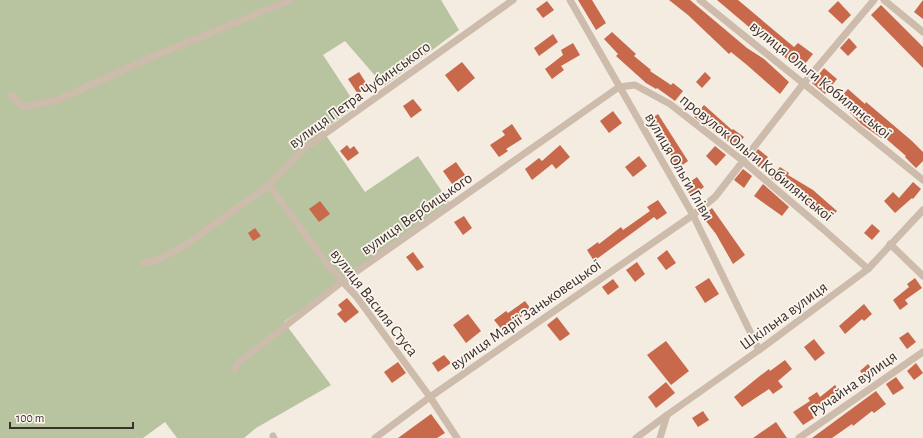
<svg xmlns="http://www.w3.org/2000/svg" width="923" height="438" viewBox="0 0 923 438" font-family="'Alegreya Sans',sans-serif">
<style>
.green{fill:#b8c4a0}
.building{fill:#c8694b}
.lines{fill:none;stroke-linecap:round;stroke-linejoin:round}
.minor{stroke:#cdbbac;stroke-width:7}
.labels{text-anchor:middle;stroke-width:3.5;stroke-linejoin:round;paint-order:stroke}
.street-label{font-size:16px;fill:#3b302b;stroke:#fbf5ee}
</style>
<rect width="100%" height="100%" fill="#f4ebe1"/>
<path class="green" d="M0,0h441l18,30 -75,56 -39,-45 -22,14 33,50 -33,26 42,61 53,-36 31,46 -165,120 47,63 -75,43 -12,10h-67l-12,-16 -22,16h-143z"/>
<g class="building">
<path d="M578,0h14l14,23 -10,7z"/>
<path d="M669,0h21l57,48 17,11 25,23 -9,12 -33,-29 -16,-13 -2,2 -41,-39z"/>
<path d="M717,0h21l56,47 4,-4 15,11 -13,16z"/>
<path d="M923,0v19l-9,-7z"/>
<path d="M547,1l7,9 -11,8 -7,-9z"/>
<path d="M838,1l13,14 -9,9 -14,-13z"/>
<path d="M881,5l42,42v21l-52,-53z"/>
<path d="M612,32l24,22 -2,2 17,14 -1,1 21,14 2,-2 10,8 -8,10 -18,-13 -1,1 -10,-6 -30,-27 2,-2 -14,-15z"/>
<path d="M553,34l5,8 -19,14 -5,-8z"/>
<path d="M849,38l8,9 -9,9 -8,-8z"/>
<path d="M573,43l7,12 -19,11 3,4 -12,9 -7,-10 18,-14 -2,-5z"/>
<path d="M462,62l13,16 -17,14 -13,-17z"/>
<path d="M824,68l13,11 -12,15 -13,-11z"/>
<path d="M359,72l9,14 -10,8 -10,-15z"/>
<path d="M705,72l6,6 -9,10 -6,-6z"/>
<path d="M848,89l17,15 1,-2 46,39 11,11v9l-7,7 -11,-11 1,-1 -23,-20 -2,2 -20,-14 -23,-24z"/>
<path d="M413,99l9,11 -11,8 -8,-12z"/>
<path d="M704,105l28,25 1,-1 11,8 -8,10 -42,-30z"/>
<path d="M613,111l9,12 -13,10 -9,-12z"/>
<path d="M658,114l30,47 -11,8 -7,-10 3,-1 -26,-36z"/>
<path d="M512,124l10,15 -16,10 2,2 -9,6 -9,-12 15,-10 -3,-4z"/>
<path d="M347,145l3,4 4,-3 5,7 -11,8 -8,-10z"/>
<path d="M560,145l10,12 -14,12 -4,-5 -20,16 -7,-11 14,-11 3,3z"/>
<path d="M715,146l11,9 -10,11 -10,-10z"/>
<path d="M758,149l10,8 -9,10 -9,-7z"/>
<path d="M639,156l8,10 -14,11 -8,-10z"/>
<path d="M456,162l9,13 -13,9 -9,-13z"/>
<path d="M780,167l9,6 -1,2 25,15 24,21 -9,11 -25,-21 -14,-9 1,-2 -19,-12z"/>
<path d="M743,169l9,7 -8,12 -10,-8z"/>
<path d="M697,177l7,10 -13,9 -7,-10z"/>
<path d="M913,182l8,7 -8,10 -1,-1 -17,15 -11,-12 9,-9 6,6z"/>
<path d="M763,184l26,23 -7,9 -28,-20z"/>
<path d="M658,200l9,13 -10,7 -3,-3 -60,44 -7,-11 11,-8 1,2 22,-17 2,3 27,-19 -3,-4z"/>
<path d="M320,201l10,13 -11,8 -10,-13z"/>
<path d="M712,208l33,47 -12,9 -17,-30 -14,-18z"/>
<path d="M464,216l8,12 -9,7 -9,-13z"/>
<path d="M872,224l8,7 -8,9 -8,-7z"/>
<path d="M255,228l6,8 -8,5 -5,-8z"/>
<path d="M667,250l9,13 -10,7 -9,-12z"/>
<path d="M413,252l11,15 -7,4 -11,-14z"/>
<path d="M637,262l8,12 -10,8 -9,-12z"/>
<path d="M709,278l10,16 -14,9 -10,-16z"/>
<path d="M915,278l7,10 -17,12 3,4 -8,6 -7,-10 16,-13 -2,-3z"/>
<path d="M613,279l6,8 -11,8 -6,-8z"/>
<path d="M347,298l12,14 -14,11 -8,-9 5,-4 -4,-5z"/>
<path d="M525,301l6,8 -28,22 -9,-11 12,-9 2,2z"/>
<path d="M864,304l8,10 -8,7 -2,-2 -17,15 -6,-8z"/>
<path d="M468,314l13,17 -15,12 -13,-18z"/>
<path d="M557,317l13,17 -10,7 -13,-16z"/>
<path d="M908,332l8,10 -9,7 -8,-11z"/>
<path d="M814,339l11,14 -10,8 -11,-14z"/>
<path d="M666,341l23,30 -18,14 -24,-30z"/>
<path d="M444,355l7,8 -13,9 -6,-9z"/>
<path d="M785,360l7,9 -14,12 5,6 -10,7 -4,-5 -27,18 -8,-10 22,-18 13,-10 1,2z"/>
<path d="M398,362l8,11 -14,10 -8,-11z"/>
<path d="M916,363l7,10 -9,7 -7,-9z"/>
<path d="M868,364l6,8 -7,7 -7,-8z"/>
<path d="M896,377l8,11 -11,7 -7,-11z"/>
<path d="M666,382l9,11 -19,15 -8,-11z"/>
<path d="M835,385l8,10 -31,20 2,3 -11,7 -10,-13 17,-11 -2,-3 9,-6 3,5z"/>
<path d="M876,391l10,13 -12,9 -2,-2 -19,15 -1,-2 -20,14h-20z"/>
<path d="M703,411l6,9 -11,7 -6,-9z"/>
<path d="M431,414l14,19 -8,5h-39z"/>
<path d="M776,422l11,16h-34z"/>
</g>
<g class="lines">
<g class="minor">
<path d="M570,0l123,215 66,135"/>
<path d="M700,0l223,180"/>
<path d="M884,0l39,32"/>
<path d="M11,95l12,12 34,-7 104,-47 130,-53"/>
<path d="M269,185l62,84 25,27 74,101 27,41"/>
<path d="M890,244l33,32"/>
<path d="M144,263l15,-4 25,-13 85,-61 36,-37 208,-148"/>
<path d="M235,369l4,-7 104,-81 276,-194 16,-2 35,19 73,57 80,68 45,40"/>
<path d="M273,436l1,2"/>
<path d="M375,438l55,-41 263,-182 22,-18 89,-114 70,-83"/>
<path d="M636,438l31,-23"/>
<path d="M660,438l7,-23 92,-65 109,-81 55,-59"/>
<path d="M799,438l124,-86"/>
</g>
</g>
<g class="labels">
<g class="street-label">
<text transform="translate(821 79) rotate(39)" y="6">вулиця Ольги Кобилянської</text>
<text transform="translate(359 94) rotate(-36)" y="6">вулиця Петра Чубинського</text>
<text transform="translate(757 157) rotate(39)" y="6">провулок Ольги Кобилянської</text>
<text transform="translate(680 166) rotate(60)" y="6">вулиця Ольги Гліви</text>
<text transform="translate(416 213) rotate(-35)" y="6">вулиця Вербицького</text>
<text transform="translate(375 302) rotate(52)" y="6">вулиця Василя Стуса</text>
<text transform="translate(525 314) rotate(-35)" y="6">вулиця Марії Заньковецької</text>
<text transform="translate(783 315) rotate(-36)" y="6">Шкільна вулиця</text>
<text transform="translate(853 383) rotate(-35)" y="6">Ручайна вулиця</text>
</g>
</g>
<path d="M10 422v6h123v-6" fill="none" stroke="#3b302b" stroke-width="2"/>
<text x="16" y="422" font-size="12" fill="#3b302b" stroke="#fbf5ee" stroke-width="3" paint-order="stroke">100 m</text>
</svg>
